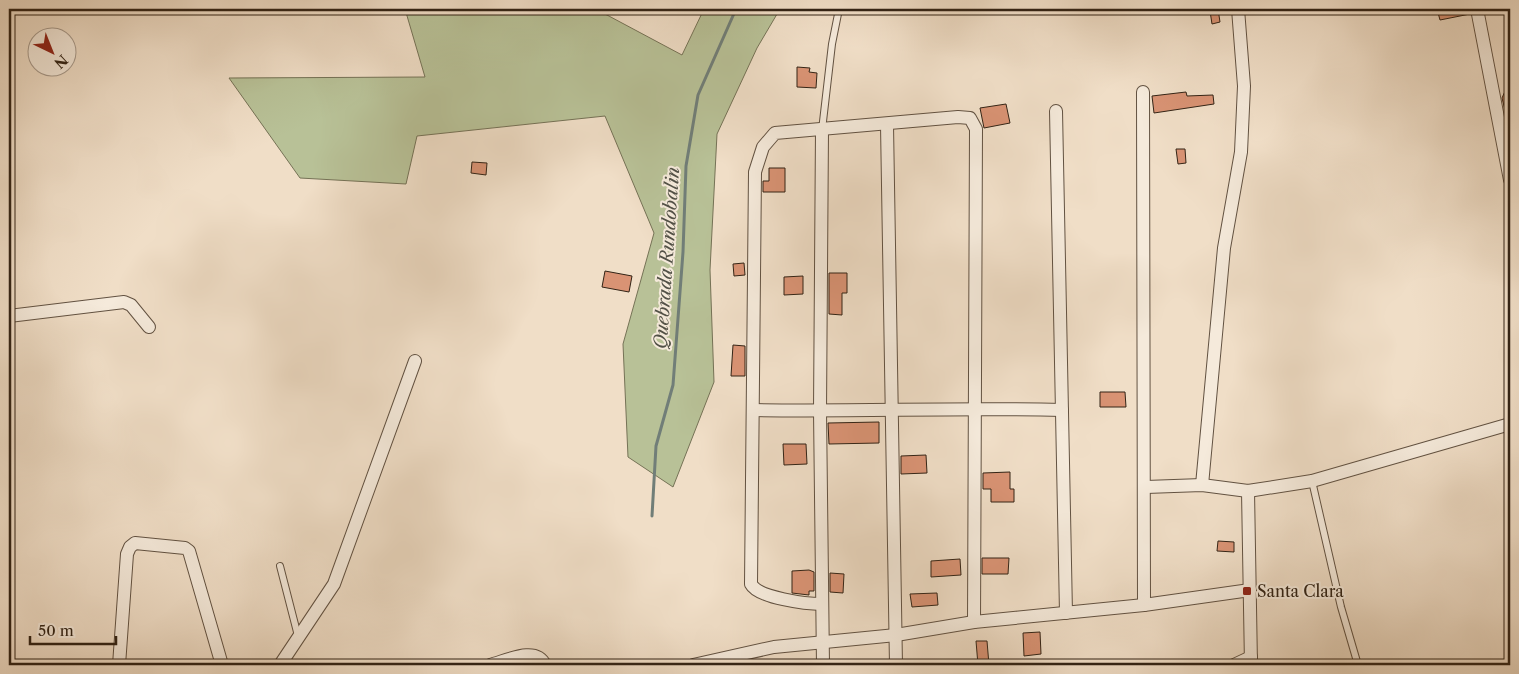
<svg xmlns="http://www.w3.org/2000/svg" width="1519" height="674" viewBox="0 0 1519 674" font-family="'Libre Caslon Text',serif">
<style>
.green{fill:#b8c197;stroke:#757256}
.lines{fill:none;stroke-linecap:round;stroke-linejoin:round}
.stream{stroke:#717e78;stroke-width:3}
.building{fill:#d99374;stroke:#322315}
.service-casing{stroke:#625242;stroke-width:8}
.minor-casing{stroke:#625242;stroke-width:14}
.service{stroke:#f5eadb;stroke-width:6}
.minor{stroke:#f5eadb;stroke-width:12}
.poi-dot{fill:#8f2418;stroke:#f5eadb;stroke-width:2}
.labels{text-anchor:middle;stroke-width:4;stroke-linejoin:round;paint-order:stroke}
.poi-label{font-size:16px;fill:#322315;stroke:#f5eadb;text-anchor:start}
.water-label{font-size:18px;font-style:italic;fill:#525147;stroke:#f5eadb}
</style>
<rect width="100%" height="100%" fill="#f0dec7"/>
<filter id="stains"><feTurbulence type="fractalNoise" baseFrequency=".004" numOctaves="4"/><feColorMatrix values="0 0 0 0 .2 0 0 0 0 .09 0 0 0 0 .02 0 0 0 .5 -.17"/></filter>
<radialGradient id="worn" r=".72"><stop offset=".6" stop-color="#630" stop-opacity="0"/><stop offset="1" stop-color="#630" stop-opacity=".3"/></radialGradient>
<path class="green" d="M405,9h186l16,6 75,40 22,-46h76l-23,39 -40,86 -7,136 4,112 -41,105 -45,-30 -5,-113 31,-111 -49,-117 -188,20 -11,48 -106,-6 -71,-100 196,-1z"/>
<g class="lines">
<path class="stream" d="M652,516l4,-70 17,-61 10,-133 3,-86 12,-71 38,-86"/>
</g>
<g class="building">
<path d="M1218,9l2,13 -8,2 -2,-13z"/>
<path d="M1437,9h32l1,5 -30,6z"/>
<path d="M797,67l13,1 -1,4 8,1 -1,15 -19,-1z"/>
<path d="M1510,80v30h-5l-3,-12z"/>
<path d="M1186,92l1,4 26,-1 1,9 -60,9 -2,-17z"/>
<path d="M1006,104l4,19 -26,5 -4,-20z"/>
<path d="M1176,149h9l1,14 -8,1z"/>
<path d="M472,162l15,1 -1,12 -15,-2z"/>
<path d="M769,168h16v24h-22v-11h6z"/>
<path d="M744,263l1,12 -11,1 -1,-12z"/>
<path d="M605,271l27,5 -3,16 -27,-5z"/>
<path d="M829,273h18v20h-5v22l-13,-1z"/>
<path d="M803,276v18l-19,1v-18z"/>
<path d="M733,345l12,1v30h-14z"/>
<path d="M1100,392h25l1,15h-26z"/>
<path d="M879,422v21l-50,1 -1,-21z"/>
<path d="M783,444h23l1,20 -23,1z"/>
<path d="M926,455l1,18 -26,1v-18z"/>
<path d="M1010,472v17h4v13h-23v-13h-8v-16z"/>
<path d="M1218,541l16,1v10l-17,-1z"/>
<path d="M982,558h27l-1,16h-26z"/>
<path d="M960,559l1,16 -30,2v-16z"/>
<path d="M809,570l5,2v19h-5v4l-17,-2v-22z"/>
<path d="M830,573l14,1 -1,19 -13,-1z"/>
<path d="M937,593l1,12 -26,2 -2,-13z"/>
<path d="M1040,632l1,22 -17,2 -1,-23z"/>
<path d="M976,641h11l2,24h-11z"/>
</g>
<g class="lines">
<g class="service-casing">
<g id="service">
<path d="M822,130l10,-86 7,-35"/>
<path d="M1312,481l29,126 17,58"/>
<path d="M280,566l18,70"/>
</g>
</g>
<g class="minor-casing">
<g id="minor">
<path d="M1477,9l33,171"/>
<path d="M1143,92l1,513"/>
<path d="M1056,111l10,502"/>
<path d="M887,125l9,540"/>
<path d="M822,130l-2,281 3,254"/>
<path d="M9,316l115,-14 7,3 18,22"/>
<path d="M753,410c103,2 206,-3 309,0"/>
<path d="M1202,485l22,-237 17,-96 3,-66 -6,-77"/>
<path d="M1146,487l56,-2 46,6 64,-10 198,-57"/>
<path d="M1248,491l3,174"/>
<path d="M822,604c-15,0 -64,-6 -71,-20l4,-412 8,-25 12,-14 183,-16 12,1 6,11 -2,493"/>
<path d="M119,665l8,-111 3,-7 5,-4 50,5 4,3 33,114"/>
<path d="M280,665l54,-81 81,-223"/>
<path d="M490,665c16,-4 46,-20 55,0"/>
<path d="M693,665l81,-18 122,-12 78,-13 170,-17 106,-15"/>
<path d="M1234,665l17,-8"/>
</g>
</g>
<use href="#service" class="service"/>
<use href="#minor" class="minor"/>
</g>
<rect class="poi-dot" x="1242" y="586" width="10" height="10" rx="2.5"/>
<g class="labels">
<g class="poi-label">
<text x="1257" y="597">Santa Clara</text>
</g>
<g class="water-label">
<text transform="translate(667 258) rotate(-86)" y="6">Quebrada Rundobalin</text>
</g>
</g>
<rect width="1519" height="674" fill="none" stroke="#f0dec7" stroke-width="30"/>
<rect x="10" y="10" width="1499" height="654" fill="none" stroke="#322315" stroke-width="2.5"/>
<rect x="15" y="15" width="1489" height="644" fill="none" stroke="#322315"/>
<g transform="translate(52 52) rotate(137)"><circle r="24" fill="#f5eadb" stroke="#a79a8c"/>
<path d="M0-4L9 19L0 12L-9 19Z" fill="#8f2418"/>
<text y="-8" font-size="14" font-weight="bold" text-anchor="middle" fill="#322315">N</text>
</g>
<path d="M30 636v8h86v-8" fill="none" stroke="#322315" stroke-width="2.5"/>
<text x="38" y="636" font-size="15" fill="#322315" stroke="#f5eadb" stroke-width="4" paint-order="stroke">50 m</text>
<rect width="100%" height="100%" filter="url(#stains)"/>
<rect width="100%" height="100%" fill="url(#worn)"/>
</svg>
